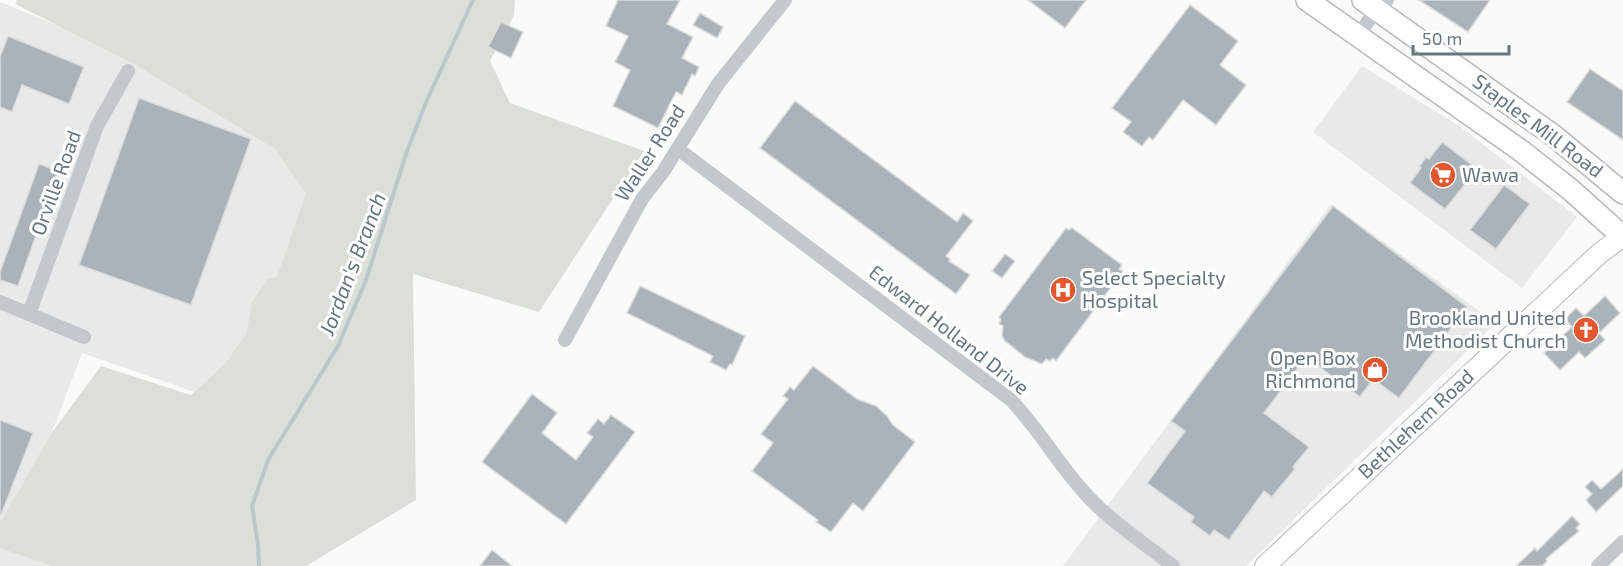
<svg xmlns="http://www.w3.org/2000/svg" width="1623" height="566" viewBox="0 0 1623 566" font-family="'Exo 2',sans-serif">
<style>
.built{fill:#e8e9e9}
.green{fill:#dadfd7}
.lines{fill:none;stroke-linecap:round;stroke-linejoin:round}
.stream{stroke:#bbc7cb;stroke-width:4}
.building{fill:#aab3b9;stroke:#dcdcda;stroke-width:1.5}
.secondary-casing{stroke:#b3babf;stroke-width:22}
.primary-casing{stroke:#b5babe;stroke-width:24}
.street{stroke:#c3c8cc;stroke-width:14}
.secondary{stroke:#fff;stroke-width:20}
.primary{stroke:#fff;stroke-width:21}
.labels{text-anchor:middle;stroke-width:6;stroke-linejoin:round;paint-order:stroke}
.street-label{font-size:20px;fill:#657683;stroke:#fff}
.poi-label{font-size:20px;fill:#657683;stroke:#fff;text-anchor:start}
.water-label{font-size:21px;font-style:italic;fill:#60757c;stroke:#fff}
</style>
<rect width="100%" height="100%" fill="#fafaf8"/>
<g class="built">
<path d="M0,2l334,135 -99,269 -153,-53 -74,195 47,18h-55z"/>
<path d="M1362,66l96,59 119,92 -55,71 -209,-156z"/>
<path d="M1331,204l165,119 -250,243h-183z"/>
</g>
<path class="green" d="M17,0h498l-1,15 -24,46 20,42 134,48 -105,161 -126,-38 3,226 -110,66h-254l-52,-18v-28h2l51,-89 48,-65 90,29 35,-32 21,-31 5,-30 16,-23 9,-2 29,-84 -31,-44 -139,-84 -121,-61z"/>
<g class="lines">
<path class="stream" d="M259,566l-1,-21 -6,-39 16,-46 70,-114 28,-66 41,-129 20,-51 46,-100"/>
</g>
<g class="building">
<path d="M618,0h62l-13,24 26,13 -11,21 17,9 -4,9 -3,-2 -10,21 -6,-3 -18,36 -45,-22 17,-36 -15,-8 13,-26 -22,-10z"/>
<path d="M1028,0h58l-21,28z"/>
<path d="M1419,0h71l-22,32z"/>
<path d="M1190,5l48,36 -18,24 26,20 -30,40 -33,-25 -30,40 -4,-3 -7,9 -19,-14 8,-10 -19,-14z"/>
<path d="M700,13l23,14 -6,11 -24,-13z"/>
<path d="M501,22l22,10 -12,26 -23,-11z"/>
<path d="M8,36l76,31 -15,37 -47,-19 -10,27 -12,-5v-50z"/>
<path d="M1590,69l33,22v49l-56,-38z"/>
<path d="M139,98l112,41 -60,166 -112,-40z"/>
<path d="M795,101l162,121 6,-9 10,8 -27,35 4,3 -1,2 21,14 -14,19 -196,-146z"/>
<path d="M1442,142l34,26 -11,14 1,1 -21,26 -35,-26 11,-15 -2,-1 7,-10 3,2z"/>
<path d="M39,164l20,7 -41,115 -18,-6v-8z"/>
<path d="M1504,185l26,19 -34,45 -26,-19z"/>
<path d="M1333,206l134,101 -68,91 -26,-19 -13,18 -54,-40 -42,56 45,34 -16,20 2,2 -23,28 -8,-6 -35,49 -15,-10 -4,6 -19,-14 3,-5 -47,-34 38,-52 -14,-10z"/>
<path d="M1066,228l3,2 3,-2 50,37 -3,4 4,2 -67,90 -3,-3 -3,3 -4,-2 -4,5 -17,-7 -20,-16 -3,-5 1,-10 -4,-2 2,-4 -2,-3z"/>
<path d="M1005,254l10,7 -13,17 -10,-7z"/>
<path d="M640,286l105,50 -13,29 -2,-1 -4,6 -16,-8 3,-6 -86,-43z"/>
<path d="M1605,296l15,17 -21,20 6,7 -20,18 -6,-6 -19,18 -16,-17 28,-26 -7,-8 11,-11 8,8z"/>
<path d="M813,366l44,33 19,7 11,10 6,9 22,17 -52,69 -10,-8 -22,29 -15,-10 2,-2 -66,-49 21,-28 -12,-9 27,-35 -5,-3 7,-9 4,3z"/>
<path d="M532,394l25,19 -15,20 34,27 17,-23 -6,-4 11,-14 6,5 7,-9 24,17 -69,92 -84,-62z"/>
<path d="M0,420l33,13 -32,82h-1z"/>
<path d="M1623,469v17l-27,26 -10,-12 6,-6 -7,-7 7,-7 9,9z"/>
<path d="M1572,516l8,8 -4,4 3,3 -33,28 1,2 -5,5h-26l19,-18 2,3z"/>
<path d="M492,550l20,16h-32z"/>
</g>
<g class="lines">
<g class="secondary-casing">
<path id="secondary" d="M1265,566l335,-313 23,-17"/>
</g>
<g class="primary-casing">
<g id="primary">
<path d="M1307,0l213,150 51,40 52,47"/>
<path d="M1363,0l191,136 69,57"/>
</g>
</g>
<g class="street">
<path d="M1359,35l17,-26 11,-9"/>
<path d="M678,149l333,251c27,28 46,62 72,91 25,29 60,51 90,75"/>
<path d="M0,302l84,35"/>
<path d="M29,314l68,-188 31,-55"/>
<path d="M565,340l77,-141 21,-27 55,-88 67,-84"/>
<path d="M1598,566l25,-24"/>
</g>
<use href="#secondary" class="secondary"/>
<use href="#primary" class="primary"/>
</g>
<defs>
<g id="supermarket-disc" transform="scale(1.35)"><circle r="9.5" fill="#e4572e" stroke="#fff"/><path d="M-6-5.5h2.5l.6 2H6L4.5 2H-2.5L-4.4-4H-6ZM-1.5 3.2a1.3 1.3 0 1 0 .1 0ZM3 3.2a1.3 1.3 0 1 0 .1 0Z" fill="#fff"/></g>
<g id="hospital-disc" transform="scale(1.35)"><circle r="9.5" fill="#e4572e" stroke="#fff"/><path d="M-5-5h3v3.5h4V-5h3V5h-3V1.5h-4V5h-3Z" fill="#fff"/></g>
<g id="church-disc" transform="scale(1.35)"><circle r="9.5" fill="#e4572e" stroke="#fff"/><path d="M-1.2-6h2.4v3.5h3.3v2.4h-3.3V6h-2.4V-.1h-3.3v-2.4h3.3Z" fill="#fff"/></g>
<g id="shop-disc" transform="scale(1.35)"><circle r="9.5" fill="#e4572e" stroke="#fff"/><path d="M-5-2.5h2.3a2.7 3.5 0 0 1 5.4 0H5L5.5 6h-11ZM-1.5-2.5h3a1.5 2.3 0 0 0-3 0Z" fill="#fff"/></g>
</defs>
<g fill-rule="evenodd">
<use href="#supermarket-disc" x="1443" y="175"/>
<use href="#hospital-disc" x="1063" y="290"/>
<use href="#church-disc" x="1586" y="330"/>
<use href="#shop-disc" x="1375" y="370"/>
</g>
<g class="labels">
<g class="street-label">
<text transform="translate(1538 126) rotate(37)" y="7">Staples Mill Road</text>
<text transform="translate(650 153) rotate(-57)" y="7">Waller Road</text>
<text transform="translate(56 183) rotate(-70)" y="7">Orville Road</text>
<text transform="translate(949 330) rotate(38)" y="7">Edward Holland Drive</text>
<text transform="translate(1416 424) rotate(-43)" y="7">Bethlehem Road</text>
</g>
<g class="poi-label">
<text x="1462" y="182">Wawa</text>
<text x="1082" y="285">Select Specialty<tspan x="1082" dy="23">Hospital</tspan></text>
<text x="1566" y="325" text-anchor="end">Brookland United<tspan x="1566" dy="23">Methodist Church</tspan></text>
<text x="1356" y="365" text-anchor="end">Open Box<tspan x="1356" dy="23">Richmond</tspan></text>
</g>
<g class="water-label">
<text transform="translate(353 264) rotate(-69)" y="7">Jordan's Branch</text>
</g>
</g>
<path d="M1413 45v9h96v-9" fill="none" stroke="#657683" stroke-width="3"/>
<text x="1422" y="45" font-size="18" fill="#657683" stroke="#ffffff" stroke-width="4.5" paint-order="stroke">50 m</text>
</svg>
